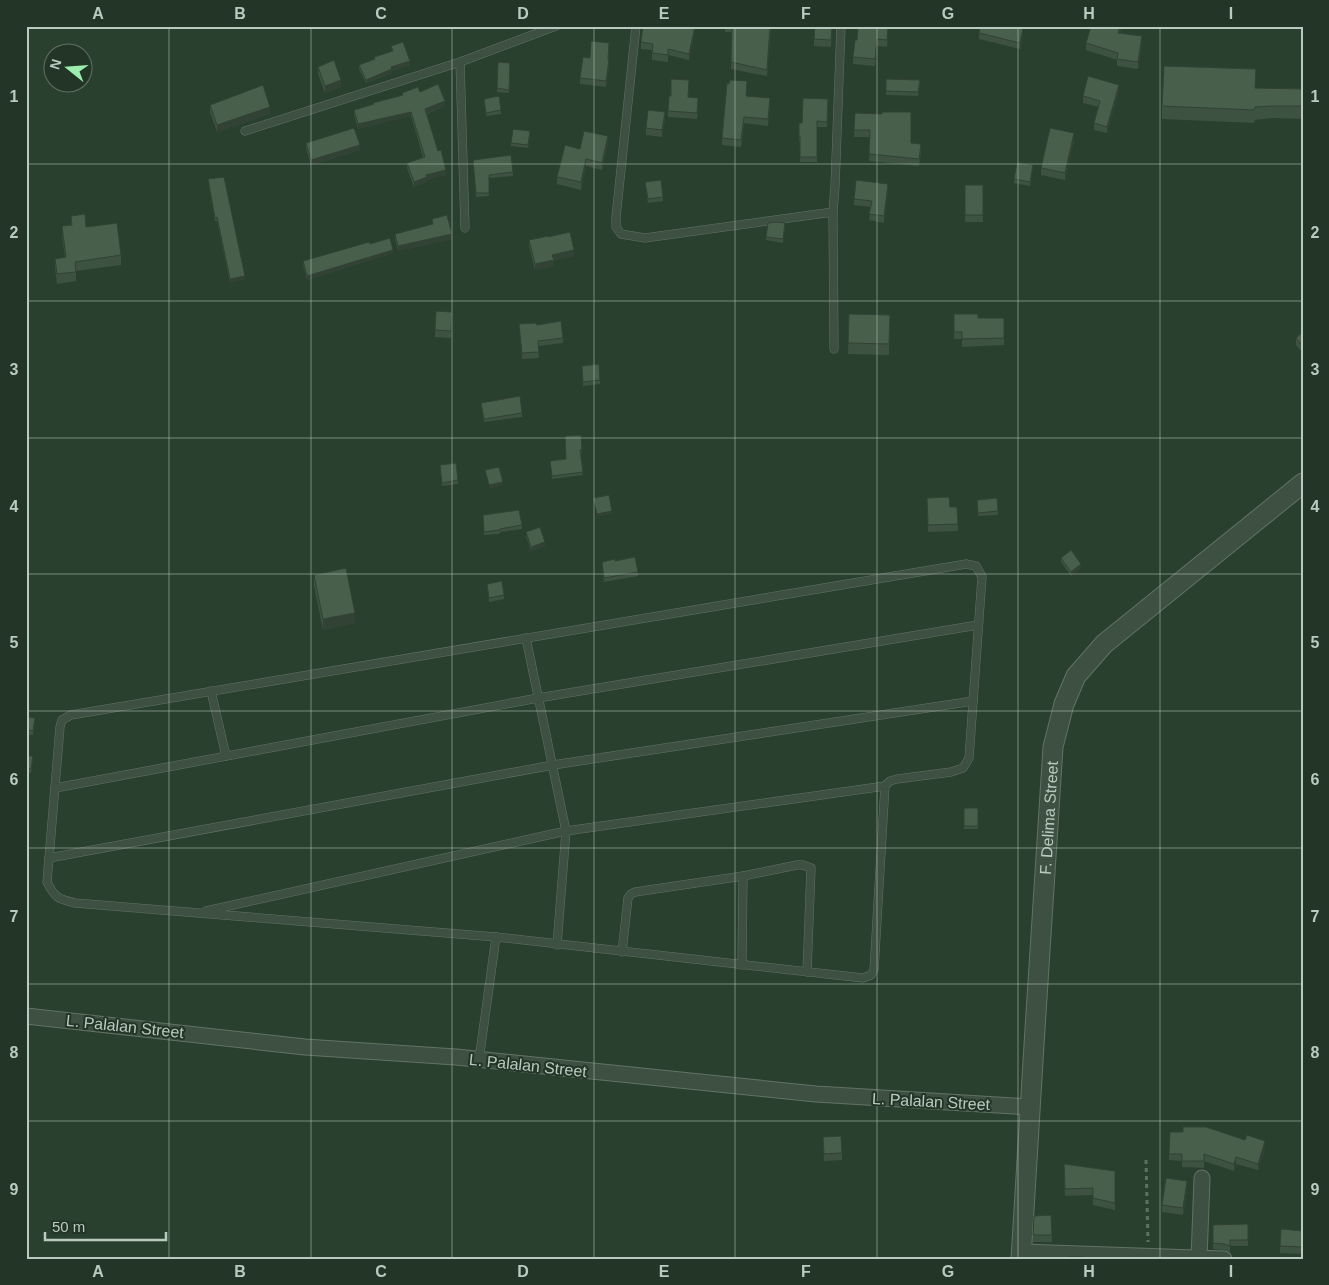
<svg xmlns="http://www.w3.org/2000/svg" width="1329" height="1285" viewBox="0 0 1329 1285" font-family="Helvetica,sans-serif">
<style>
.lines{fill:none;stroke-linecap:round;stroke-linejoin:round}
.service-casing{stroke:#627365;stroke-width:9}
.minor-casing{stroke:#627365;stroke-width:17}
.tertiary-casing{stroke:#627365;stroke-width:21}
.path{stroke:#61705d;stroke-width:3;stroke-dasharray:4 4;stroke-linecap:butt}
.service{stroke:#3e5041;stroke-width:8}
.minor{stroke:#3e5041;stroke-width:15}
.tertiary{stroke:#3e5041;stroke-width:19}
.wall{fill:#3d5240}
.shaded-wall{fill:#324234}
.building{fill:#475f4b;stroke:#324234}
.grid{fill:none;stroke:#bbcabe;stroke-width:1;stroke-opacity:0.55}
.labels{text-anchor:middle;stroke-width:4;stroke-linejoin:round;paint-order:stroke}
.street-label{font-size:16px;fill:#bbcabe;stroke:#233526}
.neatline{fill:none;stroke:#bbcabe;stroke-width:2}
.grid-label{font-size:16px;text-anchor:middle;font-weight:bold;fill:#bbcabe}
</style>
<rect width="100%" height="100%" fill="#2a402e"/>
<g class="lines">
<g class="service-casing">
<g id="service">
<path d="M636,26l-20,191v10l5,7 24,4 188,-26 2,-26 6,-160"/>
<path d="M460,62l5,166"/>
<path d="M245,131l215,-69 96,-36"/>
<path d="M833,212l1,137"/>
<path d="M966,564l10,2 6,11 -13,181 -6,10 -12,4 -54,7 -7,2 -5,5 -11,184 -3,5 -8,3 -367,-41 -421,-34c-17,-4 -20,-5 -28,-21l13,-155 2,-7 9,-5z"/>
<path d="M526,638l40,193 -9,114"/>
<path d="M211,691l15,65"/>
<path d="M55,788l483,-90 440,-73"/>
<path d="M49,858l504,-93 420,-64"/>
<path d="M206,911l360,-80 319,-45"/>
<path d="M622,952l6,-54 3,-4 4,-2 108,-16 54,-11h6l8,3 -4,104"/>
<path d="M742,965l1,-89"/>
<path d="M479,1060l17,-123"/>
</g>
</g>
<g class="minor-casing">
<g id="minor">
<path d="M26,1016l279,31 151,10 360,37 214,13"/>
<path d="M1022,1252l202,7"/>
<path d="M1199,1259l3,-81"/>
</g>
</g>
<g class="tertiary-casing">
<g id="tertiary">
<path id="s1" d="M1021,1259l13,-214 19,-298 11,-43 12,-28 28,-32 199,-161"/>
</g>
</g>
<path class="path" d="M1146,1160l2,82"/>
<use href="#service" class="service"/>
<use href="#minor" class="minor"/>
<use href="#tertiary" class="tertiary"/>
</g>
<g class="wall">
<path d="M643,26h53l-7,34 -21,-5v7l-16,-2v-10l-11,-1v-7z"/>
<path d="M715,26h56l-4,50 -36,-7 1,-37h-7v-4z"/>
<path d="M832,26l-1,21 -17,-1v-7z"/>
<path d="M888,26l-1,21 -10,-1 -2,20 -22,-2v-7l4,-17z"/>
<path d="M1091,26h31l-2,7 22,10 -4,26 -21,-3v-6l-31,-10v-7z"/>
<path d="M979,33l44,1 -3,15 -41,-10z"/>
<path d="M391,46l19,19 -18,6v2l-26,10 -7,-14v-4l15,-6v-2l18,-6z"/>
<path d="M609,49l-1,11 1,6 -3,21 -26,-3v-6l10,-20z"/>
<path d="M498,62l12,1 -1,30 -12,-1z"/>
<path d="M318,67l23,20 -16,6 -7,-19z"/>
<path d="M886,79l34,5 -2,12 -32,-1z"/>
<path d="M1256,88l47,1v30l-30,-1 -18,2 -1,3 -92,-4v-13z"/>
<path d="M1119,91l-12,42 -13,-3v-7l5,-16 -16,-4v-7z"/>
<path d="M420,92l25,14 -18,8 11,37 8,24 -19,5v2l-13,5 -7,-19v-5l16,-6 -12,-41 -53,13 -4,-14v-5l48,-15v-2z"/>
<path d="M747,96l23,8 -2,22 -24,-3 -3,24 -19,-2v-7z"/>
<path d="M689,97l9,7 -1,15 -29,-2v-6z"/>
<path d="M484,99l17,11v4l-15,2z"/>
<path d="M828,99l-1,28h-10v35h-17v-20h-1v-19h3z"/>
<path d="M210,105l60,9 -53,18 -7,-20z"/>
<path d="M855,113l66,38 -2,15 -50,-5 1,-24h-16z"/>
<path d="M665,119l-3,18 -16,-2v-7z"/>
<path d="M530,134l-2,14 -17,-2v-3z"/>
<path d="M1074,140l-9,40 -24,-5v-7z"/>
<path d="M306,143l54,7 -49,15 -5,-16z"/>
<path d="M608,143l-6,27 -16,-4 -5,24 -24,-6v-7l23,-28z"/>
<path d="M473,164l40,8v4l-24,2v18l-13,1z"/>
<path d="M1033,168l-3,18 -16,-3v-4z"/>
<path d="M208,179l37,100 -15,4 -13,-62h-2z"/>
<path d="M645,182l18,15v4l-15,2z"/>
<rect x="965" y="185" width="18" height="37"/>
<path d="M888,190l-4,33 -15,-3 2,-13 -17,-2v-6z"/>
<path d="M71,216l15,11 35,28v10l-45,6v10l-19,3 -2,-16v-9l10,-1 -3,-22v-10l9,-1z"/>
<path d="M432,219l20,20 -54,12 -3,-12v-5l37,-10z"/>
<path d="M785,226l-2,17 -17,-3v-3z"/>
<path d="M529,240l45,16 -20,4v6l-19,4 -6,-24z"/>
<path d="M393,253l-86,27 -4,-15v-4z"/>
<path d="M849,314l41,1 -1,40 -41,-1z"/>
<path d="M954,314l24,4 26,20v7l-42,2v-8h-8z"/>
<path d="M452,319l-1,19 -16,-1v-7z"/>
<path d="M519,324l18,1 26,13v5l-25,3 1,12 -17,1z"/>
<path d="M1303,332v21l-7,-8v-7z"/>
<path d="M582,366l18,14v4l-17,2z"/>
<path d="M481,403l41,10v4l-38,5z"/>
<path d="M581,435l1,18h-2l3,22 -31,4 -2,-18 16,-2z"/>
<path d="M440,465l18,15v4l-16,2z"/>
<path d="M927,498l23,9h7l1,24 -30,1z"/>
<path d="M997,498l1,17 -20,1 -1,-16z"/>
<path d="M483,515l39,10v4l-22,3v2l-16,1z"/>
<path d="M526,532l19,14 -14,5 -5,-15z"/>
<path d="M1061,558l20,10 -10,8 -10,-14z"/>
<path d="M602,562l36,10v4l-34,6z"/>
<path d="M314,575l41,48 -32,7 -9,-44z"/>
<path d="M487,584l17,11v4l-15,3z"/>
<path d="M26,702h3l-2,15 8,1 -2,17h-4l-3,20z"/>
<path d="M26,756l7,4 -2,13 -4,-1 -1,9z"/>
<rect x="964" y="808" width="14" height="21"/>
<path d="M823,1137l19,16v7l-18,1z"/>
<path d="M1265,1148l-7,22 -22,-6 -2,7 -30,-10v7l-22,-1v-6l-13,-1v-6z"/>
<path d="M1064,1171h51v39l-22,-5v-10l-28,1z"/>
<path d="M1187,1188l-4,27 -21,-3v-7z"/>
<path d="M1051,1215l1,27h-19v-7z"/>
<path d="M1248,1224v22h-18v6l-6,-2 -11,-1v-24z"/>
<path d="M1303,1231v23l-23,-1v-7z"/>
</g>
<g class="shaded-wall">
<path d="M695,26h1l-7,34v-6z"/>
<path d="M1120,26h2l-4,14v-7z"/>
<path d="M1023,28v6l-3,15v-6z"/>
<path d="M1142,36v7l-4,26v-7z"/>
<path d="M609,60v6l-3,21v-6z"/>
<path d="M410,61v4l-18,6v2l-26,10v-3l25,-13z"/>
<path d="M341,80v7l-16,6v-7z"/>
<path d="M1119,85v6l-12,42v-6z"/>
<path d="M445,101v5l-20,8v-5z"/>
<path d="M270,107v7l-53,18v-7z"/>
<path d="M411,112v4l-53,13v-5z"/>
<path d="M665,112v7l-3,18v-7z"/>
<path d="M1074,133v7l-9,40v-7z"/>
<path d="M608,136v7l-6,27v-7z"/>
<path d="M360,145v5l-49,15v-5z"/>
<path d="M586,159v7l-5,24v-8z"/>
<path d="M446,170v5l-19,5v2l-13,5v-5l12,-7z"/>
<path d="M888,184v6l-4,33v-7z"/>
<path d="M452,234v5l-54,12v-5z"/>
<path d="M393,250v3l-86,27v-4z"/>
<path d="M574,250v6l-20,4v6l-19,4v-6l17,-9z"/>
<path d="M245,276v3l-15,4v-4z"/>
<path d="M503,482v3l-14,4v-4z"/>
<path d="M612,511v3l-15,3v-3z"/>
<path d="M545,542v4l-14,5v-4z"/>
<path d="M1081,564v4l-10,8v-4z"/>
<path d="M355,613v10l-32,7v-11z"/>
<path d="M1265,1141v7l-7,22v-6z"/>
<path d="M1236,1157v7l-2,7v-7z"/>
<path d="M1187,1181v7l-4,27v-7z"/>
</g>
<g class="building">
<path d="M643,26h52l-6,28 -21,-5v6l-16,-2 1,-9 -12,-2z"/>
<path d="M732,26h38l-3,44 -36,-8z"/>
<path d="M815,26h17l-1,14 -17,-1z"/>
<path d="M858,26h30l-1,14 -10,-1 -2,20 -22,-2 2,-17h2z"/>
<path d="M980,26h33l10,2 -3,15 -41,-10z"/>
<path d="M1091,26h29l-2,7 24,3 -4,26 -21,-3 1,-6 -32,-10z"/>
<path d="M591,41l18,2 -1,17h1l-3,21 -26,-3 3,-21 7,1z"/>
<path d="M403,42l7,19 -19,6 1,2 -26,11 -7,-15 16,-6 -1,-2 19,-6 -2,-5z"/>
<path d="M334,60l7,20 -16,6 -7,-19z"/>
<path d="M498,62l12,1 -1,27 -12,-2z"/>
<path d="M1164,66l92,3 -1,19 48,1v17h-30l-18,1 -1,3 -92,-4z"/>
<path d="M1088,76l31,9 -12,42 -13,-4 6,-22 -17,-5z"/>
<path d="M671,79l18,1 -1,17 10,1 -1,15 -29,-2 1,-15h2z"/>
<path d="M886,79l34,1 -2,12 -32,-1z"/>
<path d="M730,80l17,1 -1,15 24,2 -2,21 -24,-2 -3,23 -19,-2 5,-55 2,1z"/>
<path d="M438,84l7,17 -20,8 13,42 3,-1 5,20 -20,5 1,2 -13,5 -7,-19 18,-6 -14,-45 -53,12 -4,-14 20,-6 -1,-1 30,-8 -1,-2 16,-6 2,5z"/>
<path d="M263,85l7,22 -53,18 -7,-20z"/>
<path d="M499,96l2,14 -15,3 -2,-14z"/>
<path d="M803,98l25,1 -1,23 -10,-1v36h-17v-21h-1v-13h3z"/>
<path d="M648,110l17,2 -3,18 -16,-2z"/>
<path d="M882,112h29v31l10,1 -2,15 -50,-5 1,-24h-16l1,-17 27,1z"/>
<path d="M354,128l6,17 -49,15 -5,-17z"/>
<path d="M1050,128l24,5 -9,40 -24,-5z"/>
<path d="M513,129l17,2 -2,14 -17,-2z"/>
<path d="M584,131l24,5 -6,27 -16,-4 -5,23 -24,-5 8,-32 15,4z"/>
<path d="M511,155l2,17 -24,3v18h-13l-3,-33z"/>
<path d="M1017,162l16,3 -3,17 -16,-3z"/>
<path d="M224,177l21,99 -15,3 -13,-62 -2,1 -7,-39z"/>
<path d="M661,180l2,17 -15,2 -3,-17z"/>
<path d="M856,180l32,4 -4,32 -15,-2 3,-13 -18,-2z"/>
<rect x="965" y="185" width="18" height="30"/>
<path d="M85,214l1,13 31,-4 4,32 -46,7 1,10 -19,2 -2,-15 11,-2 -4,-31 10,-1 -1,-9z"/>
<path d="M447,215l5,19 -54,12 -3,-12 38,-10 -1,-5z"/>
<path d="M777,222l8,1 -2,16 -17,-2 2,-14z"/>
<path d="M570,232l4,18 -22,5 2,5 -19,4 -6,-24 19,-4v1z"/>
<path d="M390,238l3,12 -86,26 -4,-15 66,-19 1,2z"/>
<path d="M436,311l16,1 -1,19 -16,-1z"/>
<path d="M849,314l41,1 -1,29 -41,-1z"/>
<path d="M954,314h24v4h26v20l-42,1v-7h-8z"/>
<path d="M561,321l2,17 -25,3 1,11 -17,1 -3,-29 17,-1 1,2z"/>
<path d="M1303,332v14l-7,-8z"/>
<path d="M599,364l1,16 -17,2 -1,-16z"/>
<path d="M520,396l2,17 -38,6 -3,-16z"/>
<path d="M581,435l1,15h-2l3,22 -31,4 -2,-15 16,-2 -1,-23z"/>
<path d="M456,463l2,17 -16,3 -2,-18z"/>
<path d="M499,467l4,15 -14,3 -4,-15z"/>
<path d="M609,495l3,16 -15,3 -4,-16z"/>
<path d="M949,497l1,10h7l1,17 -30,1 -1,-27z"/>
<path d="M997,498l1,13 -20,2 -1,-13z"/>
<path d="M519,510l3,15 -22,4v1l-16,2 -1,-17z"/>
<path d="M540,527l5,15 -14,5 -5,-15z"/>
<path d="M1071,550l10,14 -10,8 -10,-14z"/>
<path d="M635,557l3,15 -34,6 -2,-16 13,-3v2z"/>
<path d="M346,568l9,45 -32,6 -9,-44z"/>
<path d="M502,581l2,14 -15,3 -2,-14z"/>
<path d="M26,702h3l-2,15 8,1 -2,13 -4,-1 -3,21z"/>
<path d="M26,756h7l-2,13 -4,-1 -1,9z"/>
<rect x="964" y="808" width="14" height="18"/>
<path d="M1183,1127h23l39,13 2,-5 18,6 -7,23 -22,-7 -2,7 -30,-10v7h-22v-7h-13l1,-22h13z"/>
<path d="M841,1136l1,17 -18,1 -1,-17z"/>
<path d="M1064,1164l51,7v32l-22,-5v-10l-28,1z"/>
<path d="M1166,1178l21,3 -4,27 -21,-3z"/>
<path d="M1051,1215l1,20h-19l1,-19z"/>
<path d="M1248,1224v16h-18v6l-6,-2 -11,-1v-18z"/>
<path d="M1281,1229l22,2v16l-23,-1z"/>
<path d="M1068,1257h16v2h-57l2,-1 39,1z"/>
</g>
<path class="grid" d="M169,26v1233M311,26v1233M452,26v1233M594,26v1233M735,26v1233M877,26v1233M1018,26v1233M1160,26v1233M26,164h1277M26,301h1277M26,438h1277M26,574h1277M26,711h1277M26,848h1277M26,984h1277M26,1121h1277"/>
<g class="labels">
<g class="street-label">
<text dy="6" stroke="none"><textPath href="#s1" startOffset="442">F. Delima Street</textPath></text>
<text transform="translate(125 1026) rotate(6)" y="6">L. Palalan Street</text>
<text transform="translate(528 1065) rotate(6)" y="6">L. Palalan Street</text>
<text transform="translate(931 1101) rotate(3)" y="6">L. Palalan Street</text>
</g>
</g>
<rect width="1329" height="1285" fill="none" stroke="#233526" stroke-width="55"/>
<g transform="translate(68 68) rotate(287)"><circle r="24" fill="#233526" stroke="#607163"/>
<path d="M0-4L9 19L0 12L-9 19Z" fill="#9dedae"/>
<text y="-8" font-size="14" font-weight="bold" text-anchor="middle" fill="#bbcabe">N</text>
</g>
<path d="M45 1232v8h121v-8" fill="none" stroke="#bbcabe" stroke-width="2.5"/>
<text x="52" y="1232" font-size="15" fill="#bbcabe" stroke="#233526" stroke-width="4" paint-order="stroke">50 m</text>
<rect x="28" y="28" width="1274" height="1230" class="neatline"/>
<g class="grid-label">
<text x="98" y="19">A</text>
<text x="240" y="19">B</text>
<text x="381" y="19">C</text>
<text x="523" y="19">D</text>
<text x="664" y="19">E</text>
<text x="806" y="19">F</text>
<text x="948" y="19">G</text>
<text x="1089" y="19">H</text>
<text x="1231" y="19">I</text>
<text x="14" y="102">1</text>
<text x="1315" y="102">1</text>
<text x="14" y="238">2</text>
<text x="1315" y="238">2</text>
<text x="14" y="375">3</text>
<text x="1315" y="375">3</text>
<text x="14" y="512">4</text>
<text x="1315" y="512">4</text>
<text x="14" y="648">5</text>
<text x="1315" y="648">5</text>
<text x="14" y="785">6</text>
<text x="1315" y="785">6</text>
<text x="14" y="922">7</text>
<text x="1315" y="922">7</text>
<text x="14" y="1058">8</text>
<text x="1315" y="1058">8</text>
<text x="14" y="1195">9</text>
<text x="1315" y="1195">9</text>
<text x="98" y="1277">A</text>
<text x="240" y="1277">B</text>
<text x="381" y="1277">C</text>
<text x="523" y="1277">D</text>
<text x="664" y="1277">E</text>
<text x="806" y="1277">F</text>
<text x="948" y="1277">G</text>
<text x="1089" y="1277">H</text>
<text x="1231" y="1277">I</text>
</g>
</svg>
